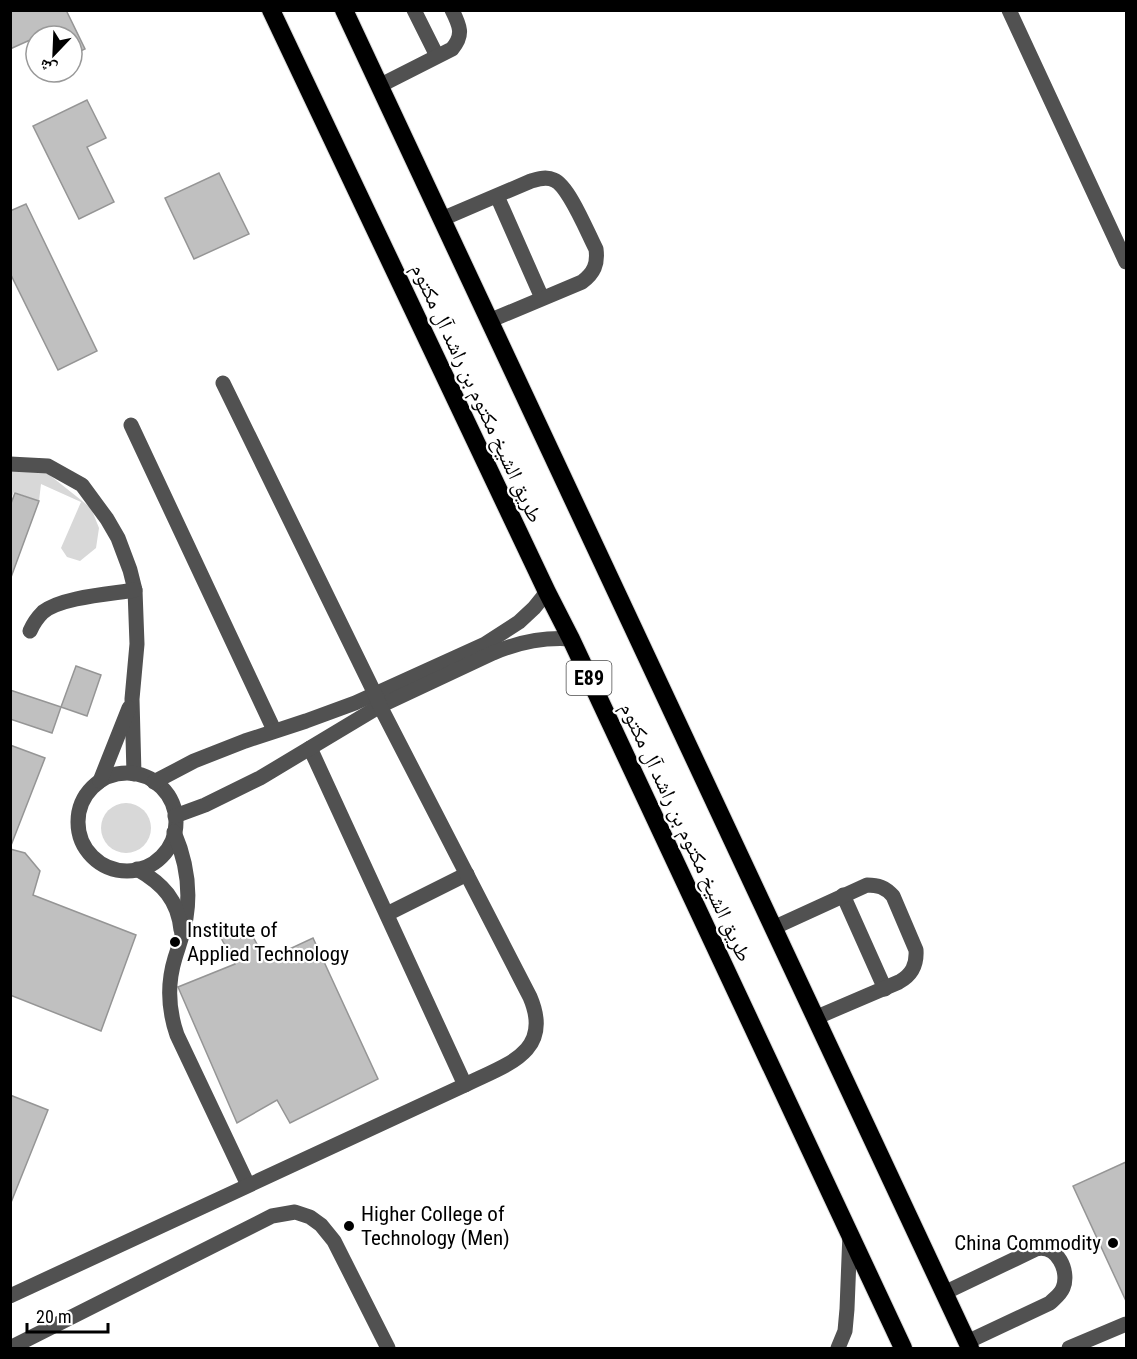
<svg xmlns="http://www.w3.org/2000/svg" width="1137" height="1359" viewBox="0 0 1137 1359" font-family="'Roboto Condensed','Noto Naskh Arabic',sans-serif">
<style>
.green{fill:#d8d8d8}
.building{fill:#c0c0c0;stroke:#959595;stroke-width:1.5}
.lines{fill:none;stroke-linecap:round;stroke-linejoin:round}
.highway-casing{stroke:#dbdbdb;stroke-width:20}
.minor{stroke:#515151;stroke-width:15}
.highway{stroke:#000;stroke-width:18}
.poi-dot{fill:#000;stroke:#fff;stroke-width:2}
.labels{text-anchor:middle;stroke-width:4.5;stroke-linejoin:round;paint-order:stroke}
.shield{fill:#fff;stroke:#4c4c4c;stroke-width:1.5}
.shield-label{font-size:20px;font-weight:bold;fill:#000}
.street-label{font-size:21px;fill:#000;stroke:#fff}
.poi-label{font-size:21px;fill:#000;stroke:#fff;text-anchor:start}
</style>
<rect width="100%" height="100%" fill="#fff"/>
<g class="green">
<path d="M42,469l49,39 8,20 -3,20 -16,13 -13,-4 -6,-9 20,-46 -40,-18 -2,17 -25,-9 -3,7v-29z"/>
<circle cx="126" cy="828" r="25"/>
</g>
<g class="building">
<path d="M10,10h56l19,39 -13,6v-19h-36v16l-6,-12 -20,9z"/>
<path d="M87,100l19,38 -19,9 27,55 -35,17 -46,-93z"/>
<path d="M219,173l30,61 -55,25 -29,-61z"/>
<path d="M26,204l71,147 -39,19 -48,-97v-62z"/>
<path d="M15,493l24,8 -29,79v-74z"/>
<path d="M76,666l25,9 -14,41 -26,-9z"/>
<path d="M10,690l51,17 -9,26 -42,-14z"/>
<path d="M10,745l35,13 -35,90z"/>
<path d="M10,849l15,4 15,18 -7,24 103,40 -35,96 -91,-36z"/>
<path d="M248,928l18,32 47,-22 65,141 -88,44 -13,-23 -40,23 -59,-136 57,-23 -14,-26z"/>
<path d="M10,1095l38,15 -38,95z"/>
<path d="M1126,1162v139l-53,-115z"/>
</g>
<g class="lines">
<g class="highway-casing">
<g id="highway">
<path d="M271,10l276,582 24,47 332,709"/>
<path d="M344,10l626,1338"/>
</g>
</g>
<g class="minor">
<path d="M414,10l23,46"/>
<path d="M1009,10l117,252"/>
<path d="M379,86l73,-37c12,-14 8,-23 0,-39"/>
<path d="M497,196l45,102"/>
<path d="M442,219l89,-38c7,-2 15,-5 23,-1 15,6 34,54 42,69 2,15 -2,24 -14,33l-93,39"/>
<path d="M131,425l143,305"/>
<path d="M10,464l38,2 34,19 25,34 11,19 12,32 5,20 2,54 -5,55 2,75"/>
<path d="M30,631c3,-7 7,-13 13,-19 19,-15 68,-18 92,-22"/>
<path d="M310,748l155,337"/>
<circle cx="127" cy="822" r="49"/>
<path d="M100,781l29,-73"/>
<path d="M154,782l40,-21 51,-20 61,-20 49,-18 130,-59 34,-22 15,-14 13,-16"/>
<path d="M175,816l30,-11 55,-27 120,-72 113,-53c26,-11 50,-16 78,-14"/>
<path d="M174,832c12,28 17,56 12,86 -2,14 -7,27 -11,40 -8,26 -7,51 2,77l71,150"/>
<path d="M137,869c26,15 41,31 44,61"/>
<path d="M843,895l42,94"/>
<path d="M387,914l80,-40"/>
<path d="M773,928l94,-43c11,0 18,2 26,11l23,54c1,15 -4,25 -17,32l-84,36"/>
<path d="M944,1293l92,-44c21,-5 34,22 27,39 -3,7 -8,10 -13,15l-83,39"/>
<path d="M10,1296l455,-211c40,-20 89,-32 65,-88l-150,-291 -5,-12 -152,-311"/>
<path d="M10,1348l262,-132 23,-4 15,5 11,8 13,16 54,107"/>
<path d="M838,1348l7,-17 2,-22 3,-76"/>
<path d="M1069,1348l57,-24"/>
</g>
<use href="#highway" class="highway"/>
</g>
<g class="poi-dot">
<circle cx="175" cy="942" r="6"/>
<circle cx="349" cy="1226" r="6"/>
<circle cx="1113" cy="1243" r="6"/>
</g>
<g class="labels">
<rect class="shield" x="566.5" y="661" width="45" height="34" rx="4.5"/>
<g class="shield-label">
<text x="589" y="685">E89</text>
</g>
<g class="street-label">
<text transform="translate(477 393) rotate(65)" y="7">طريق الشيخ مكتوم بن راشد آل مكتوم</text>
<text transform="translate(686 832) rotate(65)" y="7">طريق الشيخ مكتوم بن راشد آل مكتوم</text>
</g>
<g class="poi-label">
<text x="187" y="937">Institute of<tspan x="187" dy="24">Applied Technology</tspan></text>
<text x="361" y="1221">Higher College of<tspan x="361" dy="24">Technology (Men)</tspan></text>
<text x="1101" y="1250" text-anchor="end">China Commodity</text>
</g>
</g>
<rect width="1137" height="1359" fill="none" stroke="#000000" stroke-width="24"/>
<g transform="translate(54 54) rotate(203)"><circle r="28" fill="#ffffff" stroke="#999999" stroke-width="1.5"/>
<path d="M0-4.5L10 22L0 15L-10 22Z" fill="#000000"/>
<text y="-9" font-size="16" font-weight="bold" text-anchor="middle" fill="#000000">ش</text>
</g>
<path d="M27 1323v9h81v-9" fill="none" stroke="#000000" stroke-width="3"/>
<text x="36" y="1323" font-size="18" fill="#000000" stroke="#ffffff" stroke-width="4.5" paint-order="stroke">20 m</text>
</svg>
